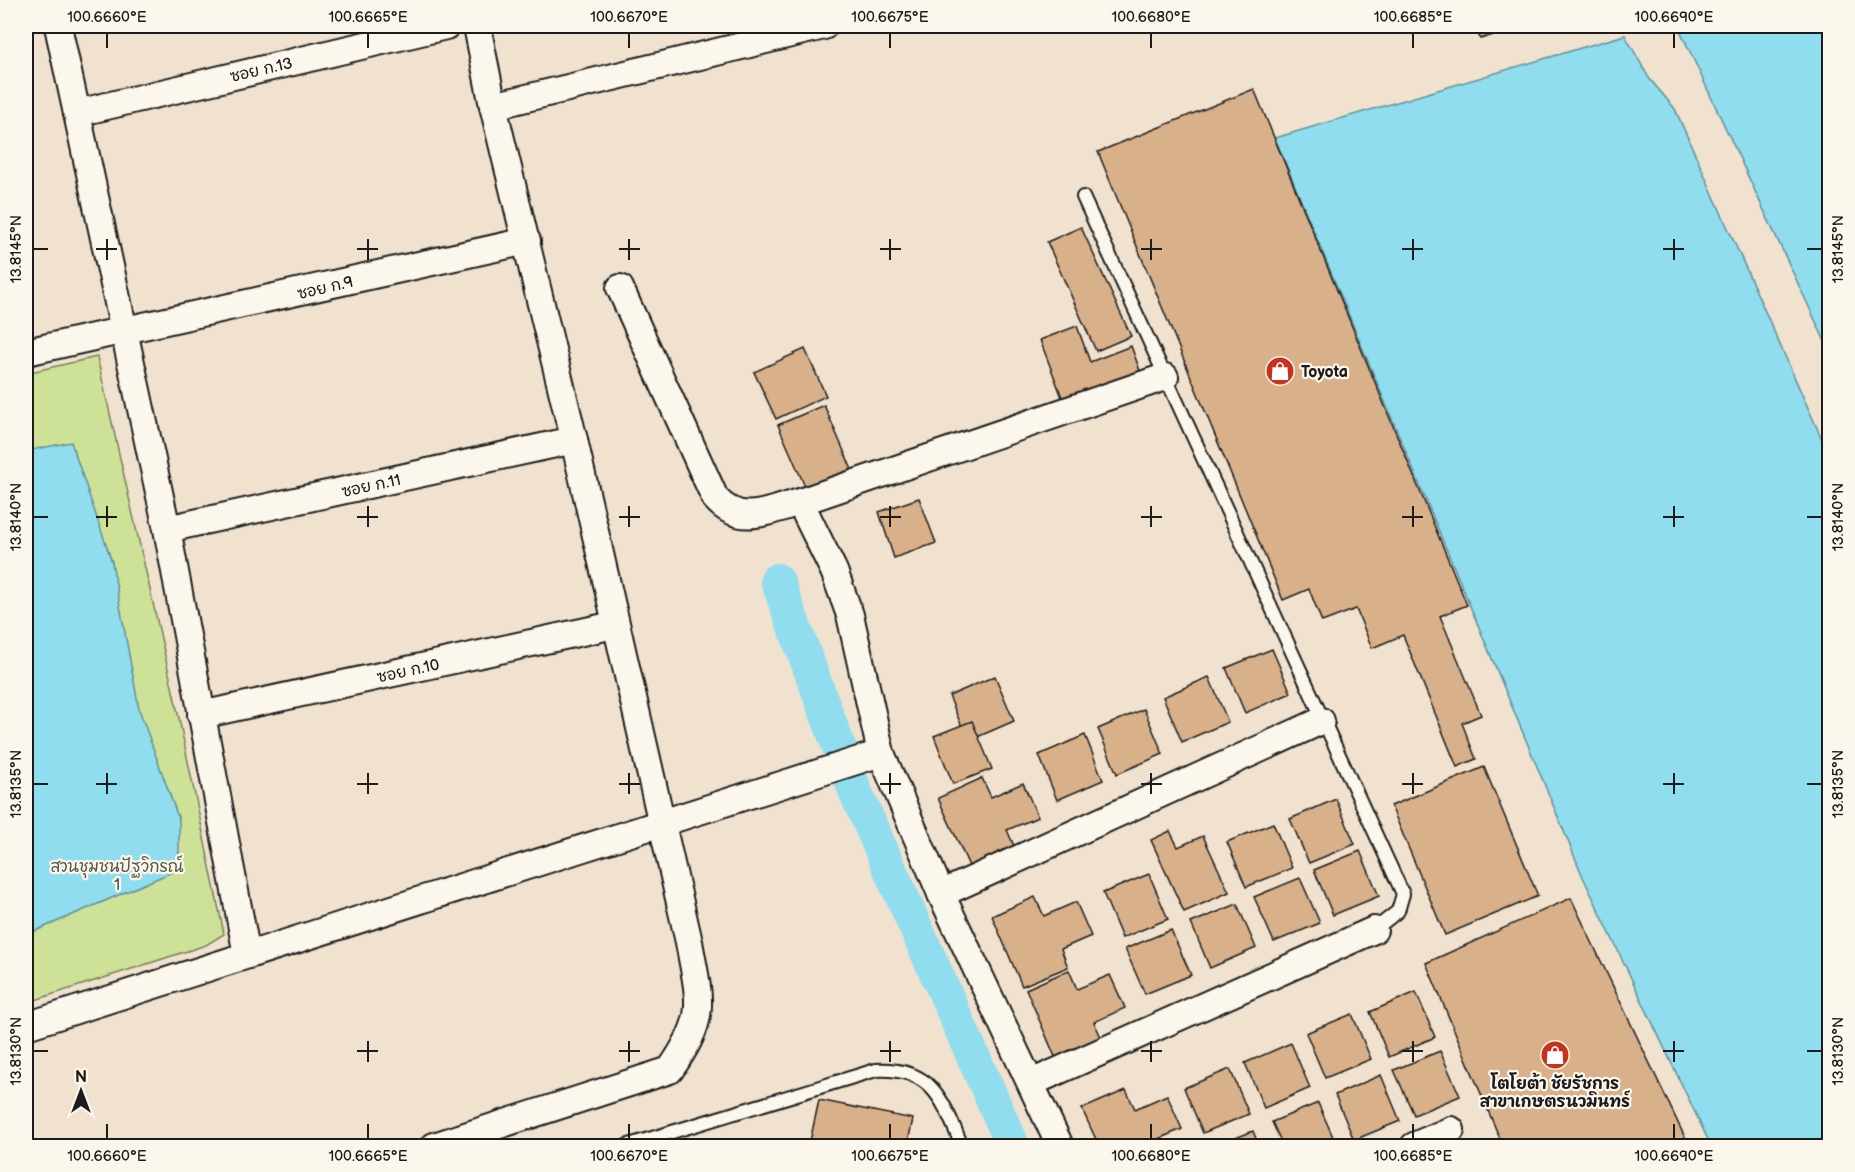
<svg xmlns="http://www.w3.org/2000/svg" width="1855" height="1172" viewBox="0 0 1855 1172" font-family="'Balsamiq Sans','Playpen Sans Thai',sans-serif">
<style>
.green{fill:#cee297;stroke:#757f5a;stroke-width:1.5}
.water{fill:#8fddee;stroke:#61909a;stroke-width:1.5}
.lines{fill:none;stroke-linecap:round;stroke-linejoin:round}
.canal{stroke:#8fddee;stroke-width:34}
.building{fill:#d8b089;stroke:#1c1c1c;stroke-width:1.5}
.lane-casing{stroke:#1c1c1c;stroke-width:16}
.street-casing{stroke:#1c1c1c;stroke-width:30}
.lane{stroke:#fbf7ec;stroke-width:12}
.street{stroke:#fbf7ec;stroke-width:26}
.ticks{fill:none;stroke:#1c1c1c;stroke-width:2}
.labels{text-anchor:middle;stroke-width:4.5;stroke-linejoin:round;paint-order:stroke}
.street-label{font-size:16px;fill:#1c1c1c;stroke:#fbf7ec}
.poi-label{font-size:16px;font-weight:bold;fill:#1c1c1c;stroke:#fbf7ec;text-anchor:start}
.park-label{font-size:16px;fill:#515741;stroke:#fbf7ec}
.neatline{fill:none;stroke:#1c1c1c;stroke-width:2}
.ticks-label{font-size:15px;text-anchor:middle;fill:#1c1c1c}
</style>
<rect width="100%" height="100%" fill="#f0e2ce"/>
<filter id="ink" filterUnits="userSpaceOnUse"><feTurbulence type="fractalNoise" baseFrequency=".0167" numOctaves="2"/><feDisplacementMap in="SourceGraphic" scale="12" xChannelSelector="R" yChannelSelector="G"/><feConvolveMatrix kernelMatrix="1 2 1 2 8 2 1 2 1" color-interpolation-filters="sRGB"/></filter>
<g filter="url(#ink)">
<path class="green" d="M97,357l79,347 48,230 -18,11 -180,58v-630z"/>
<g class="water">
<path d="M1678,26h151v324z"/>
<path d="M1625,35l24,43 26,31 154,346v691h-118l-128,-269 -308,-739z"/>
<path d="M71,442l41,120 27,147 40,111v49l-153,66v-484z"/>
</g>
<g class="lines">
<path class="canal" d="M777,580l79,213 157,353"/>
</g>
<g class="building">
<path d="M1476,26h48l-44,13z"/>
<path d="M1254,89l213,516 -27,11 41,99 -19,8 14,36 -19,8 -54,-132 -31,13 -16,-39 -34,13 -13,-33 -26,11 -185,-448z"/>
<path d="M1081,227l50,109 -35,15 -49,-109z"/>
<path d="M1077,326l13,36 41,-16 11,30 -77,29 -25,-65z"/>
<path d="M805,349l21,47 -50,23 -22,-47z"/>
<path d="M824,405l29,67 -46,19 -29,-66z"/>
<path d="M919,498l17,45 -42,15 -15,-46z"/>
<path d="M1272,649l19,44 -46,20 -19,-45z"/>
<path d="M995,676l19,45 -46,20 -19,-45z"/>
<path d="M1209,677l19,45 -46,20 -19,-45z"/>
<path d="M1144,709l19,45 -46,20 -19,-45z"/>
<path d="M972,721l20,48 -39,15 -19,-48z"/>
<path d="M1085,735l18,45 -46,20 -18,-45z"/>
<path d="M1484,767l54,129 -93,39 -54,-129z"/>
<path d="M982,778l9,19 32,-14 15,34 -31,13 8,18 -45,20 -32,-70z"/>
<path d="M1336,799l19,45 -46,19 -19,-44z"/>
<path d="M1273,823l19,45 -46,19 -19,-45z"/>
<path d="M1170,831l8,16 25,-11 26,56 -45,20 -33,-72z"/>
<path d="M1360,851l19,45 -46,19 -19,-45z"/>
<path d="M1149,874l19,45 -46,19 -19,-45z"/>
<path d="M1300,878l20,45 -46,19 -20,-45z"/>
<path d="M1035,897l9,19 32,-14 15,34 -30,13 7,18 -46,19 -30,-70z"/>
<path d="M1571,898l118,248h-186l-77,-183z"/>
<path d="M1237,904l19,44 -46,20 -19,-45z"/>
<path d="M1171,930l20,45 -46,19 -20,-45z"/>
<path d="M1069,970l8,19 33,-14 15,33 -31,14 8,17 -46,20 -30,-70z"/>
<path d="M1416,992l19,45 -46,20 -19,-45z"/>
<path d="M1352,1014l19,45 -46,19 -19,-45z"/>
<path d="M1291,1043l19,45 -46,20 -19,-45z"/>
<path d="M1440,1051l20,45 -46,19 -20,-45z"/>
<path d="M1230,1069l19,45 -46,19 -19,-45z"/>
<path d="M1381,1075l19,46 -46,19 -19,-45z"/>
<path d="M1126,1090l9,19 32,-14 15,34 -31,13 2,4h-54l-17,-37z"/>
<path d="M819,1100l94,19 -6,27h-98z"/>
<path d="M1318,1103l19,43h-54l-11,-24z"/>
<path d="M1253,1131l6,15h-43z"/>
</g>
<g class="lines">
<g class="lane-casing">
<g id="lane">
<path d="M1083,197l320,697 -5,17 -24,19"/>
<path d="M626,1146l250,-76c57,-3 67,31 86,76"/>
</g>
</g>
<g class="street-casing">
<g id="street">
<path d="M58,26l109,503 80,426"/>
<path d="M493,106l331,-80"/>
<path d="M77,113l369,-87"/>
<path d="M620,288l95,210c25,29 53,13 85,4l365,-125"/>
<path d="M26,352l501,-111"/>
<path d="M800,502l34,69 16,44 31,138 60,141 119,252"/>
<path d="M167,529l407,-89"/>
<path d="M201,715l413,-90"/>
<path d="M941,894l380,-173"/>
<path d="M26,1026l855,-273"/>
<path d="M1031,1083l343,-153"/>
<path d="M434,1146l236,-76c38,-54 30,-67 19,-128l-115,-502 -81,-334 -16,-80"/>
<path d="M1414,1146l37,-16"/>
</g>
</g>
<use href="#lane" class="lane"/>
<use href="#street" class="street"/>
</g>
</g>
<path class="ticks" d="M107,33v15M368,33v15M629,33v15M890,33v15M1151,33v15M1413,33v15M1674,33v15M107,239v21M368,239v21M629,239v21M890,239v21M1151,239v21M1413,239v21M1674,239v21M33,249h15M96,249h21M357,249h21M619,249h21M880,249h21M1141,249h21M1402,249h21M1663,249h21M1807,249h15M107,506v21M368,506v21M629,506v21M890,506v21M1151,506v21M1413,506v21M1674,506v21M33,517h15M96,517h21M357,517h21M619,517h21M880,517h21M1141,517h21M1402,517h21M1663,517h21M1807,517h15M107,773v21M368,773v21M629,773v21M890,773v21M1151,773v21M1413,773v21M1674,773v21M33,784h15M96,784h21M357,784h21M619,784h21M880,784h21M1141,784h21M1402,784h21M1663,784h21M1807,784h15M368,1041v21M629,1041v21M890,1041v21M1151,1041v21M1413,1041v21M1674,1041v21M33,1051h15M357,1051h21M619,1051h21M880,1051h21M1141,1051h21M1402,1051h21M1663,1051h21M1807,1051h15M107,1124v15M368,1124v15M629,1124v15M890,1124v15M1151,1124v15M1413,1124v15M1674,1124v15"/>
<defs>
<g id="shop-disc" transform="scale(1.5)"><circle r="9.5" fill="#c8321e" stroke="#fbf7ec"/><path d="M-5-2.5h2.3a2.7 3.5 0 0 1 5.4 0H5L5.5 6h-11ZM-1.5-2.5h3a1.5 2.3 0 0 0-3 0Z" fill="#fff"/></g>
</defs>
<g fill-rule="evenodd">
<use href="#shop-disc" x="1280" y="371"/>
<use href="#shop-disc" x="1555" y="1055"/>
</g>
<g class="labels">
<g class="street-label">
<text transform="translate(261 69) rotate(-13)" y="6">ซอย ก.13</text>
<text transform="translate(325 287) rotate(-13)" y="6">ซอย ก.9</text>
<text transform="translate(371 485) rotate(-12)" y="6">ซอย ก.11</text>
<text transform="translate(408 670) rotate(-12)" y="6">ซอย ก.10</text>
</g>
<g class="poi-label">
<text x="1301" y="377">Toyota</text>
<text x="1555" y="1089" text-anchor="middle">โตโยต้า ชัยรัชการ<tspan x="1555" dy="18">สาขาเกษตรนวมินทร์</tspan></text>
</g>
<g class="park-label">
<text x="117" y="872">สวนชุมชนปัฐวิกรณ์<tspan x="117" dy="18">1</tspan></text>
</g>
</g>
<rect width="1855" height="1172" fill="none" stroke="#fbf7ec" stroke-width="66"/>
<g transform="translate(81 1091)" stroke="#fbf7ec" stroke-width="4.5" paint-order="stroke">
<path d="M0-4.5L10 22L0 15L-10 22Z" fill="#1c1c1c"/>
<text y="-9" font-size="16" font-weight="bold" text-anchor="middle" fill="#1c1c1c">N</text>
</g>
<rect x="33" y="33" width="1789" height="1106" class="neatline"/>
<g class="ticks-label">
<text x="107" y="22">100.6660°E</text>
<text x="368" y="22">100.6665°E</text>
<text x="629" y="22">100.6670°E</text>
<text x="890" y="22">100.6675°E</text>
<text x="1151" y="22">100.6680°E</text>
<text x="1413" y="22">100.6685°E</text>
<text x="1674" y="22">100.6690°E</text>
<text transform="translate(16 249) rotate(-90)" y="5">13.8145°N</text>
<text transform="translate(1838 249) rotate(-90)" y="5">13.8145°N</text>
<text transform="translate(16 517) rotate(-90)" y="5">13.8140°N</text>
<text transform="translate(1838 517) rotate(-90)" y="5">13.8140°N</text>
<text transform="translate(16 784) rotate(-90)" y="5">13.8135°N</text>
<text transform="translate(1838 784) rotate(-90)" y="5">13.8135°N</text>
<text transform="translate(16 1051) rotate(-90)" y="5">13.8130°N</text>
<text transform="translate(1838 1051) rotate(-90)" y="5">13.8130°N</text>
<text x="107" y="1161">100.6660°E</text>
<text x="368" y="1161">100.6665°E</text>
<text x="629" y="1161">100.6670°E</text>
<text x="890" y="1161">100.6675°E</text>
<text x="1151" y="1161">100.6680°E</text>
<text x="1413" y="1161">100.6685°E</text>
<text x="1674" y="1161">100.6690°E</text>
</g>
</svg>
